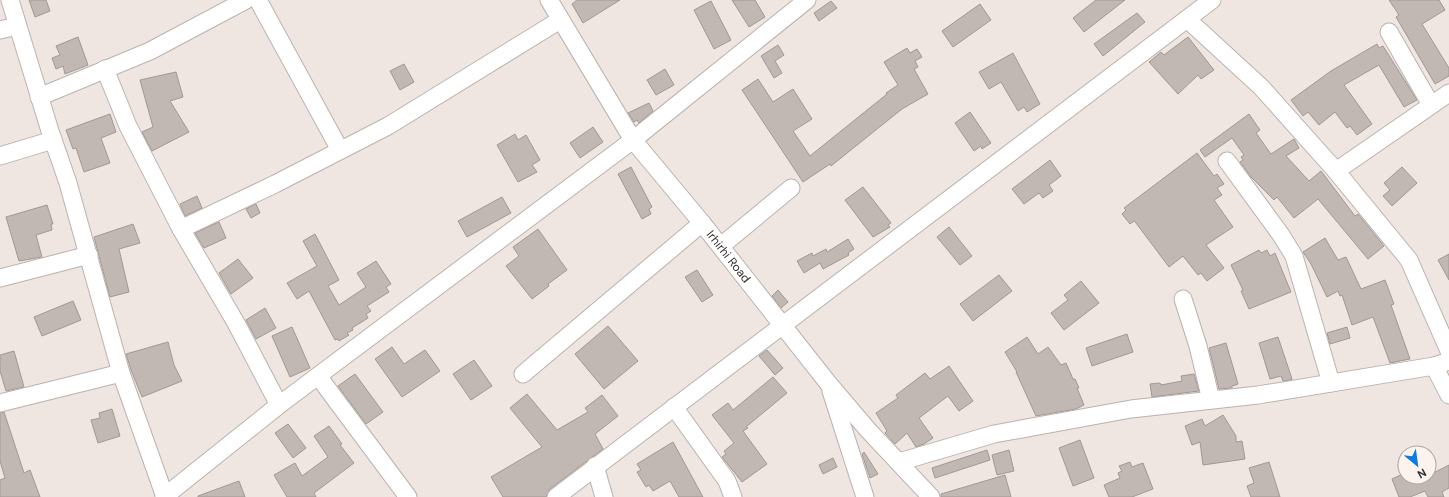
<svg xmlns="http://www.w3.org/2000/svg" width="1449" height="497" viewBox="0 0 1449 497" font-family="'DM Sans',sans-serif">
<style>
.building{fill:#c1b8b4;stroke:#a19894}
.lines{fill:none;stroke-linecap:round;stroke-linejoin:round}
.minor-casing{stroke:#bbb2ae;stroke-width:19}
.minor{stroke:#fff;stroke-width:17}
.labels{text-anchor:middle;stroke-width:3;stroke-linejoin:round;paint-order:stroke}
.street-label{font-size:12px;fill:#34302f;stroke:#fcf3ee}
</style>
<rect width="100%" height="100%" fill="#efe5e1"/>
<g class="building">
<path d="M29,0h17l4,11 -15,6z"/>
<path d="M577,0h43l-37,23 -11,-19z"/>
<path d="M732,0h23l10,17 -16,10z"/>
<path d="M1096,0h29l-41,32 -11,-14z"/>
<path d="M1389,0h50l6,10 -23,14 27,44v8l-14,8 -39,-67 3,-2z"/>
<path d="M711,1l20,39 -17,9 -20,-39z"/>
<path d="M831,1l6,7 -18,13 -5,-8z"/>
<path d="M980,4l11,16 -38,27 -11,-16z"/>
<path d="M1137,13l8,9 -42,34 -9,-12z"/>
<path d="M78,37l10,28 -23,9 -2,-8 -7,3 -4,-11 8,-3 -4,-9z"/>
<path d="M1188,37l26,33 -13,9 -3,-4 -20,19 -29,-32 12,-10 3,3z"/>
<path d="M1377,44l2,4 4,-2 34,54 -13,7 -25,-42 -35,20 28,39 -15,11 -7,-9 -3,2 -12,-16 -16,13 -11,-13 -5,4 -12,-16 40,-29z"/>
<path d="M778,45l6,10 -9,6 7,12 -8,5 -13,-22z"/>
<path d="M907,48l3,5 7,-4 5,8 -7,4 3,6 -4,2 14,25 -26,15 -71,57 -1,-2 -27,18 -61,-92 16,-11 15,23 20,-13 19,30 -19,12 17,25 77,-62 -1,-1 12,-8 -14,-23z"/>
<path d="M1013,53l27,51 -13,8 -3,-5 -6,4 -17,-29 -12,7 -10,-17z"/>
<path d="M404,64l10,18 -14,8 -10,-19z"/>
<path d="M665,69l9,16 -18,10 -9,-15z"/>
<path d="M176,72l7,25 -13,4 19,31 -37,19 -10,-19 11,-5 -13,-47z"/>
<path d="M649,103l4,8 -14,12 -2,-3 -3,2 -6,-9z"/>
<path d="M970,112l21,31 -9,6 -1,-3 -7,5 -19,-28z"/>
<path d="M110,114l6,18 -15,6 9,25 -26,9 -8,-24 -3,1 -7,-19z"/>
<path d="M1249,114l11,16 -4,3 15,21 23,-15 5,9 -13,8 23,25 12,-10 34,45 3,-2 26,32 -16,13 -50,-60 -24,19 -17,-21 -3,3 -23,-23 -11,-15 3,-2 -2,-3 3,-2 -12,-17 -27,19 -5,-7z"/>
<path d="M593,127l10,15 -23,16 -10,-15z"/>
<path d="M515,134l3,6 8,-5 14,25 -8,5 5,7 -19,10 -21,-37z"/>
<path d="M1197,153l17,23 3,-2 7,10 -7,4 5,7 -8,5 19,27 -27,18 18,23 -17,13 -6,-8 -3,2 -15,-19 -14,11 -33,-44 -2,-2 -4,3 -8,-10 4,-4 -2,-2z"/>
<path d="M1050,160l11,16 -12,9 4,6 -10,7 -4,-5 -15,11 -12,-15z"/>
<path d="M631,167l21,40 -3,2 2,5 -9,5 -24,-45z"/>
<path d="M1402,167l15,16 -25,23 -9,-10 7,-6 -6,-7z"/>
<path d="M863,187l28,36 -3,2 2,2 -17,10 -28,-37z"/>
<path d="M197,196l5,12 -17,8 -5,-12z"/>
<path d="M502,197l9,16 -44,24 -9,-16z"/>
<path d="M256,204l4,9 -9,5 -5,-9z"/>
<path d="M47,205l6,19h-2l1,6 -16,5 6,22 -23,4 -13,-44z"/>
<path d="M219,222l7,16 -22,10 -9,-15z"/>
<path d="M133,224l7,19 -21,6 10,43 -19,5 -16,-60z"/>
<path d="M949,227l23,29 -12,9 -23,-28z"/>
<path d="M538,229l29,41 -19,14 1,2 -17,13 -26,-33 13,-10 -6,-9z"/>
<path d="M315,234l24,46 -11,6 11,19 27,-18 -9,-14 19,-12 15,23 -5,3 3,5 -22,14 4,5 -5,3 2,4 -16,10 1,2 -6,3 2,2 -10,6 -1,-2 -3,1 -26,-49 -12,8 -10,-16 30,-17 -14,-25z"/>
<path d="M1325,238l13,22 8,-3 15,32 24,-9 9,24 -3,1 19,54 -20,4 -17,-46 -21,8 -10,-30 -2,1 -2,-5 -11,6 -16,-33 -8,-12z"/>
<path d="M848,239l6,10 -6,4 1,2 -26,14 -3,-6 -16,10 -7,-12 15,-8 1,3 13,-7 1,3z"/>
<path d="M1259,250l2,3 6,-3 3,6 5,-3 16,39 -42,17 -8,-18 2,-1 -12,-25z"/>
<path d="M1449,254v26l-11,-20z"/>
<path d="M238,259l15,19 -22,16 -12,-21z"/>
<path d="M697,270l16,25 -11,7 -17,-25z"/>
<path d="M999,275l13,16 -39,30 -13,-17z"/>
<path d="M1081,281l18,22 -35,27 -13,-17 17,-13 -4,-5z"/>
<path d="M778,290l10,12 -7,6 -9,-12z"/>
<path d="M73,301l8,19 -39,16 -8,-19z"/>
<path d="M265,308l11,20 -20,11 -10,-19z"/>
<path d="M608,326l30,35 -34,28 -29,-35z"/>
<path d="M292,327l18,41 -20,9 -18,-41z"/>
<path d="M1347,327l3,11 -20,6 -3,-11z"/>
<path d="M1127,334l6,18 -41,14 -6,-18z"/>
<path d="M1027,337l11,17 10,-7 13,18 5,-2 7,16h2l4,9h-2l7,17 -8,4 -40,7 -20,-44h1l-12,-20z"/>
<path d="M1278,337l14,42 -1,1 -8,1 -2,-5 -11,3 -11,-36z"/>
<path d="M168,342l6,23 8,16 -40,16 -11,-27 -5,-16z"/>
<path d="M1226,343l12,41 -6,2v2l-13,1 -10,-41z"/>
<path d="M392,347l12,17 21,-14 15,21 -38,26 -27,-38z"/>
<path d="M767,350l16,18 -8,7 -16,-19z"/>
<path d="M14,351l10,36 -18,4 -6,-20v-16z"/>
<path d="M474,360l18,26 -21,14 -18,-26z"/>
<path d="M949,366l24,35 -14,10 -11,-15 -29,22 14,20 -9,6 -8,3 -9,-14 -12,11 -10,-11 2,-2 -11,-18 22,-15 -2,-3 29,-22 5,6z"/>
<path d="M355,374l28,38 -17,12 -28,-38z"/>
<path d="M1194,374l5,17 -47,6 -2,-13 10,-1 1,2 21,-4 -1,-5z"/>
<path d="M773,377l14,16 -41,34 2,1 -5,3 24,33 -25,18 -20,-25 4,-3 -2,-3 10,-8 -22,-28 16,-12 5,7z"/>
<path d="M527,394l30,36 31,-18 -3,-4 17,-13 16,21 -23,18 8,15 -53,40 -4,8h-43l-12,-20 51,-30 -32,-39z"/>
<path d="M112,409l8,27 -22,7 -7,-23 9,-2 -1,-5z"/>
<path d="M4,412l20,61 6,-3 10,27h-40v-17l5,-2 -5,-17v-48z"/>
<path d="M1223,415l13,21v6l6,-1 3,18 -42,6 -3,-23 -8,3 -7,-19 17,-7 3,7z"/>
<path d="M288,424l18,24 -13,10 -18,-25z"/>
<path d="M329,426l13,18 -2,1 14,18 -40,30 2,4h-29l-13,-22 21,-12 7,13 26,-19 -14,-21z"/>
<path d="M1080,440l14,38 -21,8 -14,-38z"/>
<path d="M673,442l30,55h-24l-9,-16 -17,10 -4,-6 -3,2 -9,-15 4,-2 -4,-6z"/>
<path d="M987,450l3,10 -55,18 -3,-10z"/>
<path d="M1009,450l5,21 -17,4 -5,-20z"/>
<path d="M864,452l14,22 -8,4 -8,-24z"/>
<path d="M833,458l4,9 -14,7 -4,-9z"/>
<path d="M1130,462l2,5 11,-4 10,26 -21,8h-23l-5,-12 16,-7 -2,-5 4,-2 -3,-5z"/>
<path d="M1269,462l11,35h-29l-4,-11 7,-3 -5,-15z"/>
<path d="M1449,465v23l-7,4 2,5h-16l-3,-6 -15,6h-11l-7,-18 13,-6v4h7l2,6z"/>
<path d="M1005,475l6,22h-70v-3z"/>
<path d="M239,481l6,16h-47v-1z"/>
</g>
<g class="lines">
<g class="minor-casing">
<g id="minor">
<path d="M10,0l40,131 18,52 53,190 44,124"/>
<path d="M258,0l82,150"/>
<path id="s1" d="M549,0l84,140 69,83 126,160 40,47 63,67"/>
<path d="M1188,20l73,67 75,84 73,89 40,91"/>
<path d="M0,30l17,-4"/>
<path d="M1389,32l42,73"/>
<path d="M105,69l23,57 53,103 55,94 43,82"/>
<path d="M39,97l111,-46 96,-51"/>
<path d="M0,156l53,-16"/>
<path d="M1227,161l54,74 13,21 37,127"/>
<path d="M1336,171l113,-78"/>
<path d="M181,229l94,-45 113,-58 172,-106"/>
<path d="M721,246l70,-58"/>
<path d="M0,278l89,-23"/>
<path d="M1183,299l15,47 13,54"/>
<path d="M1434,366l15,29"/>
<path d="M523,374l179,-151"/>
<path d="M318,376l90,121"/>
<path d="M831,391l34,106"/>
<path d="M0,403l121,-30"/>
<path d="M674,407l53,74 6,16"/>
<path d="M899,462l95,-28 137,-25 127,-14 176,-29 15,-5"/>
<path d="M595,466l9,31"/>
<path d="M164,497l115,-92 354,-265 174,-140"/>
<path d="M556,497l656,-497"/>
</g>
</g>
<use href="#minor" class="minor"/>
</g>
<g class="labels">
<g class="street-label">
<text dy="4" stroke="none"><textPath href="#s1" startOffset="314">Irhirhi Road</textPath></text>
</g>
</g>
<g transform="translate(1417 465) rotate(151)"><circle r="19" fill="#fcf3ee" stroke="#aca5a2"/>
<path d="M0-3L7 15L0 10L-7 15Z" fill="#0b7be3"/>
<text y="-6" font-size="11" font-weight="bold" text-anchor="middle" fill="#34302f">N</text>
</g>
</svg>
